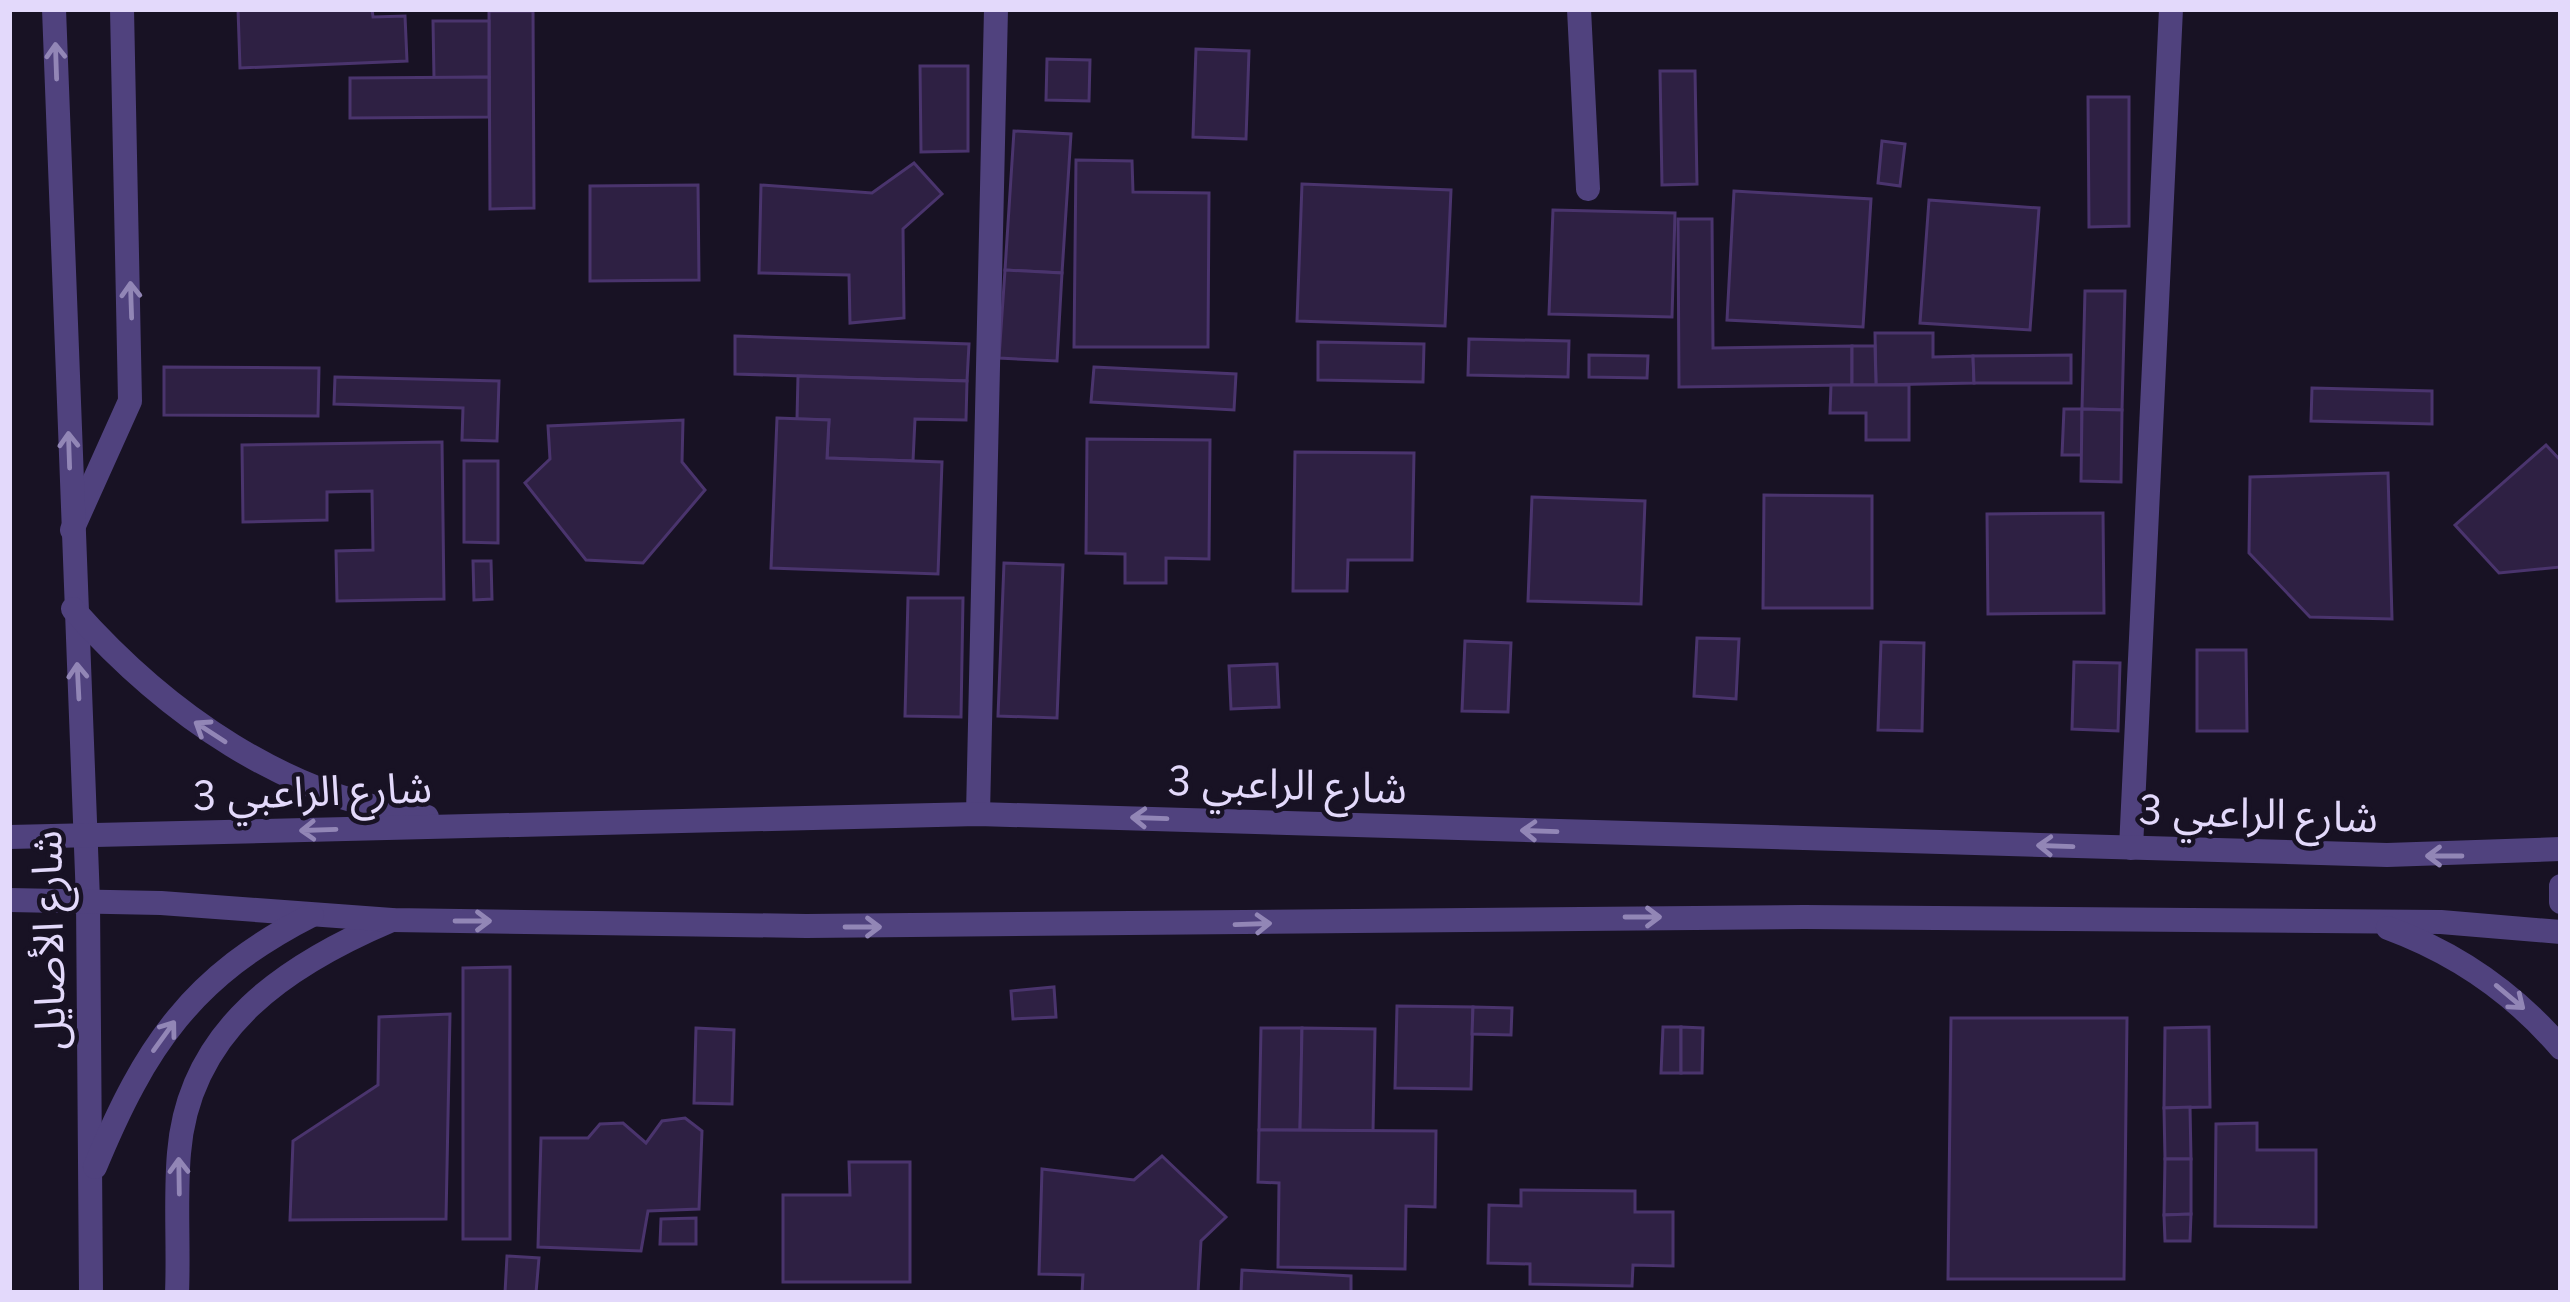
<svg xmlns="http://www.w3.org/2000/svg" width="2570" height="1302" viewBox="0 0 2570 1302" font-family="'IBM Plex Sans','Noto Sans Arabic',sans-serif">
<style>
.building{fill:#2e2043;stroke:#4a346d;stroke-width:3}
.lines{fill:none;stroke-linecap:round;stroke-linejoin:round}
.service{stroke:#50427e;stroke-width:24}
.minor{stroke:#50427e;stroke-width:24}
.tertiary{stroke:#50427e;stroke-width:24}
.oneway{stroke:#9286b6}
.labels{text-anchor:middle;stroke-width:9;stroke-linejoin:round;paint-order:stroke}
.street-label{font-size:42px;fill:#e3d9fb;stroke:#181224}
</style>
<rect width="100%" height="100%" fill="#181224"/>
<g class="building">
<path d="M238,9h134l1,8 32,-1 2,45 -167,7z"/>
<path d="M489,11h44l1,197 -44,1z"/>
<path d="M433,21h56v56l-55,1z"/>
<path d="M1196,49l53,2 -3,88 -53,-2z"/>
<path d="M1047,59l43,1 -1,41 -43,-1z"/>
<path d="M920,66h48v85l-47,1z"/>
<path d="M1660,71h35l2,113 -35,1z"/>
<path d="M489,77v40l-139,1v-40z"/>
<path d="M2088,97h41v129l-40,1z"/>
<path d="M1014,131l57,3 -9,139 -57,-3z"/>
<path d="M1882,141l23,3 -5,42 -22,-3z"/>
<path d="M1076,160l56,1 1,31 76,1 -1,154h-134z"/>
<path d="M914,163l28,31 -39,35 1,89 -54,5 -1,-48 -90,-2 2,-88 111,8z"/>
<path d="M1302,184l149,6 -6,136 -148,-5z"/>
<path d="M698,185l1,95 -109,1v-95z"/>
<path d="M1734,191l137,8 -8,128 -136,-7z"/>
<path d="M1929,200l110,8 -9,122 -110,-7z"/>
<path d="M1553,210l122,3 -3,104 -123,-3z"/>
<path d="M1678,219h34l1,129 139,-2v39l-173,2z"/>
<path d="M1005,270l57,3 -5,88 -58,-3z"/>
<path d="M2085,291h40l-3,119 -40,-1z"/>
<path d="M1875,333h58v24l40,-1 1,27 -98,2z"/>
<path d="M735,336l234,8 -2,37 -232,-7z"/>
<path d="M1469,339l100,2 -1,36 -100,-2z"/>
<path d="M1318,342l106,2 -1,38 -105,-2z"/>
<path d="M1852,346h23l1,39h-24z"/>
<path d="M1589,355l59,1 -1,22 -58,-1z"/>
<path d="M2071,355v28h-97l-1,-27z"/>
<path d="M164,367l155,1 -1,48 -154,-1z"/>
<path d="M1094,367l142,7 -2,36 -143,-8z"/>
<path d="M798,376l169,5 -1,39 -51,-1 -2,42 -86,-3 2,-38 -32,-1z"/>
<path d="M335,377l164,4 -2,60 -35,-1 1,-32 -129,-4z"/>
<path d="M1831,385h78v55h-43v-27h-36z"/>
<path d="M2312,388l120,3v33l-121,-3z"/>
<path d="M2064,409h18v46h-20z"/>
<path d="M2082,409l40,1 -1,72 -40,-1z"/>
<path d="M777,418l52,2 -2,38 115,4 -4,112 -167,-6z"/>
<path d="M683,420l-1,42 23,28 -62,73 -57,-3 -61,-77 25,-24 -2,-33z"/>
<path d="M1087,439l123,1 -1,119 -43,-1v25h-41v-29l-39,-1z"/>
<path d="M442,442l2,157 -107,2 -1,-50 37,-1 -1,-59 -45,1v28l-84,2 -1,-77z"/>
<path d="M2546,445l15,16v106l-62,6 -44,-48z"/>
<path d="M1295,452l119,1 -2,107h-64l-1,31h-54z"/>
<path d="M464,461h34v82l-34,-1z"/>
<path d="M2388,473l4,146 -82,-2 -61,-64 1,-76z"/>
<path d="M1764,495l108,1v112h-109z"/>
<path d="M1532,497l113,4 -4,103 -113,-3z"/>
<path d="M2103,513l1,100 -116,1 -1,-100z"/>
<path d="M473,561h18l1,38 -18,1z"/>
<path d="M1004,563l59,2 -6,153 -59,-2z"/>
<path d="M908,598h55l-2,119 -56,-1z"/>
<path d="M1697,638l42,1 -3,60 -42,-3z"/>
<path d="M1465,641l46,2 -3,69 -46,-1z"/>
<path d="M1881,642l43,1 -2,88 -44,-1z"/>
<path d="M2197,650h49l1,81h-50z"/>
<path d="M2074,662l46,1 -2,68 -46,-2z"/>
<path d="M1277,664l2,43 -48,2 -2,-43z"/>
<path d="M510,967v272h-47v-271z"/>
<path d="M1054,987l2,30 -43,2 -2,-28z"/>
<path d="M1397,1006l76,1 -2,82 -76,-1z"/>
<path d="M1473,1007l39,1 -1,27 -39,-1z"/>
<path d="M450,1014l-4,205 -156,1 3,-79 85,-56 1,-68z"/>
<path d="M1951,1018h176l-3,261h-176z"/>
<path d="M1663,1027h18v46h-20z"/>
<path d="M1681,1027l22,1 -1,45h-21z"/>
<path d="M2209,1027l1,80 -46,1 1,-80z"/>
<path d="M696,1028l38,2 -2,74 -38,-1z"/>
<path d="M1261,1028h41l-2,102h-41z"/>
<path d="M1302,1028l73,1 -2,102 -73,-1z"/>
<path d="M2190,1107l1,52h-26l-1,-51z"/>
<path d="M685,1118l17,13 -3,78 -51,2 -7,40 -103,-4 3,-109h47l12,-14 23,-1 23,20 16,-22z"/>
<path d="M2257,1123v27h59v77l-101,-1 1,-102z"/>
<path d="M1259,1130l177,1 -1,76 -29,-1 -1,63 -127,-2 1,-84 -21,-1z"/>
<path d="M1162,1156l64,61 -25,24 -3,52h-116l1,-18 -44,-1 3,-105 92,11z"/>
<path d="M2165,1159h26v55l-27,1z"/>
<path d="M849,1162h61v120h-127v-87h67z"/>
<path d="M1521,1190l114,1v21h38v54l-40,-1 -1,21 -102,-2v-20l-42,-1 1,-58 32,1z"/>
<path d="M2191,1214l-1,27h-25l-1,-26z"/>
<path d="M696,1218v26h-36l1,-25z"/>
<path d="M507,1256l32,2 -3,35h-31z"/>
<path d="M1242,1270l109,6v17h-110z"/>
</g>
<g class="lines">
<g class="service">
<path d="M1579,9l9,180"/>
<path d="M978,814l18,-805"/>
<path d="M2131,848l40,-839"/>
</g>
<g class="minor">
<path d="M72,530l58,-129 -8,-392"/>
<path d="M177,1293c2,-46 -2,-94 2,-140 10,-125 109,-189 213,-233"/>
</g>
<g class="tertiary">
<path d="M54,9l34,891 3,393"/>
<path d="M73,609c93,105 213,189 354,208"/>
<path d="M9,837l969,-23 1409,41 174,-6"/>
<path d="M2561,886v16"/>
<path d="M9,900l152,3 231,17 414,6 998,-9 637,5 120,10"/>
<path d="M2388,928c68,25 125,64 173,120"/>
<path d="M95,1167c50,-121 97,-191 217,-252"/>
</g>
</g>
<defs><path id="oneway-shaft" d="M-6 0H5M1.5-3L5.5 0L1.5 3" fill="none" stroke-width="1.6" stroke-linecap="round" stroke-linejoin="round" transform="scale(3)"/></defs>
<g class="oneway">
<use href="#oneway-shaft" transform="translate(56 61) rotate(-92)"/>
<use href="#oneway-shaft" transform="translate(131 300) rotate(-92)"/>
<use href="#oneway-shaft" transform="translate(69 450) rotate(-92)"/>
<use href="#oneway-shaft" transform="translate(78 681) rotate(-93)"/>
<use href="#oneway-shaft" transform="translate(210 732) rotate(-147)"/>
<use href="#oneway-shaft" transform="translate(1149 818) rotate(-178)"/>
<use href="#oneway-shaft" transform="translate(318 830) rotate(178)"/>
<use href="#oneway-shaft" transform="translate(1539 831) rotate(-178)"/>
<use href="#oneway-shaft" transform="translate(2055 846) rotate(-178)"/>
<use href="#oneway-shaft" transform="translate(2444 856) rotate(180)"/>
<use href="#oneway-shaft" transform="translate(1643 917)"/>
<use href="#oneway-shaft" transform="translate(473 921)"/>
<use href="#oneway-shaft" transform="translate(1253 924) rotate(-2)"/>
<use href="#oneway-shaft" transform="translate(863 927)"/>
<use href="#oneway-shaft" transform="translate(2510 997) rotate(40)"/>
<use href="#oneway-shaft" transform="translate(164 1036) rotate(-54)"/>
<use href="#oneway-shaft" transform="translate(179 1176) rotate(-91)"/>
</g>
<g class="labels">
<g class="street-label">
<text transform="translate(1287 784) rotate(2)" y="15">شارع الراعبي 3</text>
<text transform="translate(312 791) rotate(-2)" y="15">شارع الراعبي 3</text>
<text transform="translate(2258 813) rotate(2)" y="15">شارع الراعبي 3</text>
<text transform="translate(48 940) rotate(-91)" y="15">شارع الأصايل</text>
</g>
</g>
<rect width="2570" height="1302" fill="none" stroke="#e3d9fb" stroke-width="24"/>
</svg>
